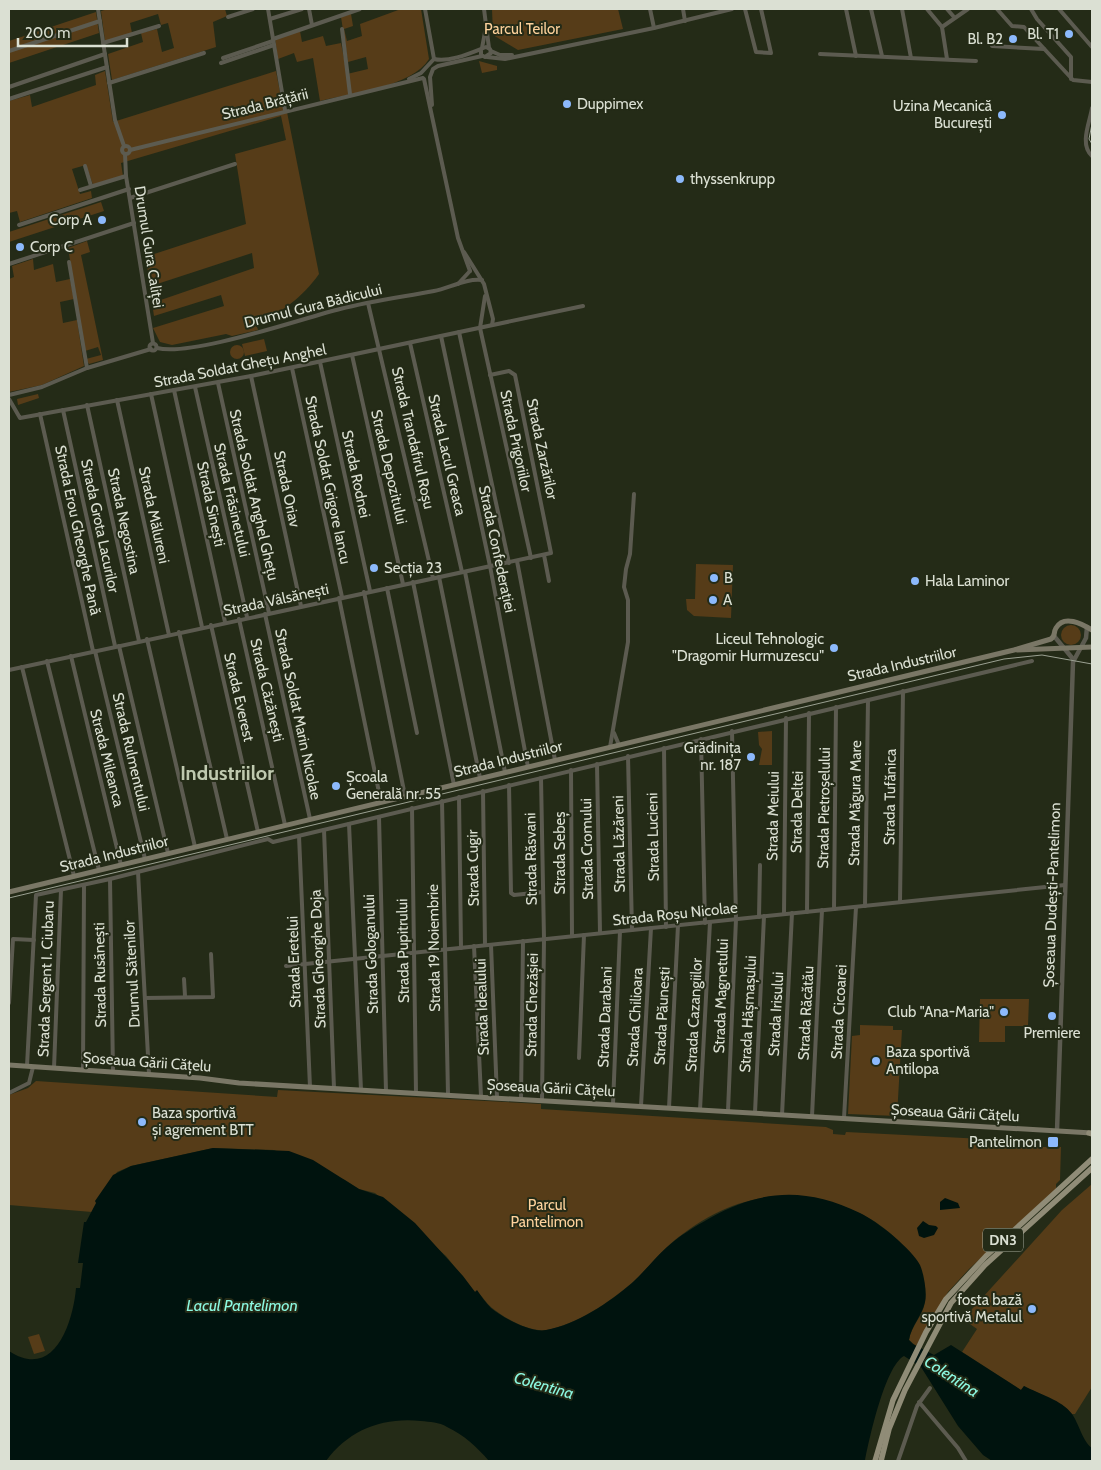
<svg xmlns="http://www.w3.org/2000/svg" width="1101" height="1470" viewBox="0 0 1101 1470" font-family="Cabin,sans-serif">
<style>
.green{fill:#563c18}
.water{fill:#00130e}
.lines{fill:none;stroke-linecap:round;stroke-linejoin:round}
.minor{stroke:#5c5b50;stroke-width:4}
.tertiary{stroke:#5c5b50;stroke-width:4.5}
.secondary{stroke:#7a7766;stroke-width:5}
.primary{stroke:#908c77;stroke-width:5.5}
.tram{stroke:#9ba192;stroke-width:1}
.rail{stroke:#9ba192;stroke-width:1}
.poi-dot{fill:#8cb9fc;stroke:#242b17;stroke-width:2}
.labels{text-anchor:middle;stroke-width:4;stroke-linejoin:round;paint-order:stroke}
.shield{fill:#242b17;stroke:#a4aa9b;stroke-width:1}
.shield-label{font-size:14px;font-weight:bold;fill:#dbe0d3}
.park-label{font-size:15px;fill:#fed29c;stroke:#242b17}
.poi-label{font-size:15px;fill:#dbe0d3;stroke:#242b17;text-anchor:start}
.street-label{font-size:15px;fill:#dbe0d3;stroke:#242b17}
.water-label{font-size:16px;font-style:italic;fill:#8cf9e2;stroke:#242b17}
.district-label{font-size:20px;font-weight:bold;fill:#bfc9af;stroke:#242b17}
</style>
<rect width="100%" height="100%" fill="#242b17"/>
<g class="green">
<path d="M108,9h117l2,7 -14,6 3,25 -104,33 -4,-26 35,-12 -2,-9 16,-4 5,23 12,-4 -6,-25 -7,2 -3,-11 -28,9 2,10 -27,8 -4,-30z"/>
<path d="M401,9h20l8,50c-17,28 -78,34 -109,42l-7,-43 -16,4 -3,-9 -16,6 -3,-20 25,-8 2,11 21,-6 3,10 15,-3 6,31 21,-5 -2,-12 -18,5 -7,-45 10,-3 2,12 -9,3 3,12 15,-5 -2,-12z"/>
<path d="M492,9h126l5,20 -105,21 -25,-15z"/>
<path d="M96,12l3,21 -90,30v-22z"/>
<path d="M479,61l18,5v4l-15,3z"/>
<path d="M105,71l8,51 163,-51 7,37 4,4 32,162c-17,24 -37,38 -63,50l2,6 -26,6 -6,-2 -54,11 -12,-3 -7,-14 71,-22 -3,-11 -67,21 -2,-13 102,-35 -2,-15 -101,33 -6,-29 101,-33 -11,-70 51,-14 -5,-24 -160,47 2,13 -30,9 -7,-20 -14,4 8,25 11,-3 1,7 -72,24 -3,-11 -8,2v-112l21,-6 2,12 64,-22 -1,-10z"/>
<path d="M101,202l3,9 -95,31v-10z"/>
<path d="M87,241l3,11 -9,3 22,105 -14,4 -3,-5 15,-4 -3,-8 -13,4 -17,-103z"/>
<path d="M33,259l1,11 19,-6 3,18 14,-3 4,20 -14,3 3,21 14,-3 7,46 -42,19 -33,7v-113l5,-2 -2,-11z"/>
<path d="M264,339l3,12 -22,5 -3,-12z"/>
<circle cx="237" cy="352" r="7"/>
<path d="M38,394l1,4 -21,7 -1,-6z"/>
<path d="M696,564l37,1 -2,53 -37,-2 -7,-6 -1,-11h9z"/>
<circle cx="1071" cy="635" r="10"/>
<path d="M772,731v34h-13l3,-16 -3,-4 -1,-13z"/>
<path d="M980,999h49l-1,27h-23v16h-26z"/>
<path d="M860,1025l33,1v4h9l-5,86 -49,-2 4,-78 8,-1z"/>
<path d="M36,1081l241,16 1,-7 263,14v5l285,18 7,3v4l12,1 1,-3 197,10v5h18l-1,33 -4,4v5l-87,80 -21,23 -32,54 -7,-6c2,-14 14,-24 16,-38 6,-35 -33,-73 -62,-87 -71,-35 -138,-20 -196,32 -12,11 -22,24 -34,35 -23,20 -56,42 -86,48 -16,3 -43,-12 -55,-22 -6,-5 -10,-12 -15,-17l-2,1 -29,-36 -71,-63 -16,-4 -14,-9 -71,-30 -61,-2 -82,18 -14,6 -25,40 -83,-7v-110l19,-7z"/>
<path d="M1092,1184v203l-17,27h-3l-7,-7 -41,-21 -3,4 -59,-38 15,-23 -14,-10 99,-109z"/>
<path d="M39,1334l6,17 -11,3 -6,-17z"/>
</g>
<g class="water">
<path d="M213,1148l76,3 24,9 46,29 24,8 32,26 48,53 12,16 2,-2c4,6 9,13 14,18 12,10 40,25 55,22 30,-5 64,-28 86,-47 12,-11 22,-24 34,-35 13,-12 28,-21 44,-30 52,-29 96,-31 150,-5 17,8 52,36 60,52 4,9 7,27 5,37 -3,14 -14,24 -16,38l4,4 21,11 17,-10 70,45 3,-4c15,8 38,14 48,28 7,10 11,28 20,34v13h-100l-9,-6 -25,-29 -37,-59 -17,-11c-19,10 -35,84 -39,105h-376c-12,-14 -25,-26 -42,-34 -8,-5 -17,-5 -26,-6 -39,-4 -72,9 -95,40h-317v-110c45,30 64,-28 67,-63h4l3,-25h-5l6,-41h2l10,-19 -1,-2 18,-26 18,-9z"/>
<path d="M945,1198l13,5 2,5 -20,2v-8z"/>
<path d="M923,1221l6,4 7,1 2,2 -4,7 -10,3 -5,-2 -2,-8z"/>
</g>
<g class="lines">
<g class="minor">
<path d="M98,9l17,111 9,26"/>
<path d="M268,9l17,101"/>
<path d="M309,9l3,16"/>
<path d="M425,9l9,50"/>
<path d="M484,9l5,39"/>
<path d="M650,9l4,19"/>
<path d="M683,9l2,12"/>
<path d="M745,9l11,43 15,1 -10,-44"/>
<path d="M846,9l10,47"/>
<path d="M871,9l11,47"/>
<path d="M902,9l9,49"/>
<path d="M927,9l15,18 5,32"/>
<path d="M947,9l7,8"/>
<path d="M997,9l15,17 12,1 49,53 19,2"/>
<path d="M1031,9l6,10 34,38v22"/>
<path d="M1059,9l33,38"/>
<path d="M228,17l25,-8"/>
<path d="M270,19l32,-10"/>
<path d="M942,27l26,-18"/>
<path d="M342,29l8,65"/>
<path d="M273,39l87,-30"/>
<path d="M103,43l56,-17"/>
<path d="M992,46l52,3"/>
<path d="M482,48l3,-16"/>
<path d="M9,51l91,-30"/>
<path d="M491,51l9,4h12"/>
<path d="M820,54l156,7"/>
<path d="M487,57l18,2 149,-31 78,-19"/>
<path d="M223,58l50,-17"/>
<path d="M221,63l53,-18"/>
<path d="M409,79l12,-6 13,-14c15,4 39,-7 52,-12l4,2 1,4 -6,4 -4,-2v-5"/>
<path d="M424,79l34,159 12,33"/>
<path d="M109,83l95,-30"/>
<path d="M9,87l96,-33"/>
<path d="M9,99l98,-32"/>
<path d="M432,105l-2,-28 3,-8 5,-3 44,-10"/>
<path d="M1092,108c-2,14 -13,36 0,48"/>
<circle cx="126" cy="150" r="4"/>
<path d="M130,150l293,-72"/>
<path d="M125,154l1,22 27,167"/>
<path d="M85,166l6,20"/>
<path d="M80,190l46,-14"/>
<path d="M130,198l105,-34"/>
<path d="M19,225l110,-36"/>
<path d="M464,252l20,32 9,35 -1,6"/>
<path d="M69,262l18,106"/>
<path d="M9,264l125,-41"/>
<path d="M458,284l12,-13"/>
<path d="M368,303l65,275"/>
<path d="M480,328l51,230"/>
<path d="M480,328l5,-32"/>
<path d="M459,332l50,231"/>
<path d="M441,336l49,230 38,201"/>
<path d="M410,343l52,229"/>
<circle cx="153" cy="347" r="3.5"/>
<path d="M157,348c34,9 143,-29 183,-39 31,-8 62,-12 94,-18 15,-3 33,-13 48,-11"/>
<path d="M352,355l51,229"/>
<path d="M320,362l50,229"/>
<path d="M292,368l50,229"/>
<path d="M251,376l50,230"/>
<path d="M218,383l51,230"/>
<path d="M195,387l52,230"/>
<path d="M174,390l51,232"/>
<path d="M151,394l51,233"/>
<path d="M9,395l33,-8 45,-19 64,-19"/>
<path d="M9,399l11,19 231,-42 332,-70"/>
<path d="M117,400l52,235"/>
<path d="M87,405l52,236"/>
<path d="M63,410l52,236"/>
<path d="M40,414l53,237"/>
<path d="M544,555l5,26"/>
<path d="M517,561l38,199"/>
<path d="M465,572l40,200"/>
<path d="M439,577l41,201"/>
<path d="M413,582l41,203"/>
<path d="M387,588l30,145"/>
<path d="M364,592l41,204"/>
<path d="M339,598l42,204"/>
<path d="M265,614l45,205"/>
<path d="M239,619l46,206"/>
<path d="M211,625l47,207"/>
<path d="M179,632l48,207"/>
<path d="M147,639l48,208"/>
<path d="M119,646l49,207"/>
<path d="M95,651l50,208"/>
<path d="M71,656l50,209"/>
<path d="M47,661l52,209"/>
<path d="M22,667l52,209"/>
<path d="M9,670l542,-117 -36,-178 -6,-4 -19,4"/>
<path d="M614,733l5,12"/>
<path d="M701,739l4,184"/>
<path d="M610,747l18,-105v-42l-4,-13 2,-18 4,-15 4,-60"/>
<path d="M664,748l2,179"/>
<path d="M628,756l4,174"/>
<path d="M597,764l3,169"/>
<path d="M571,770l1,166"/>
<path d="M541,778l3,161 -2,161"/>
<path d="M509,785l2,108 3,2 29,-3"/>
<path d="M483,791l2,154"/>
<path d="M459,797l2,151"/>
<path d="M442,801l6,293"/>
<path d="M412,808l4,285"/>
<path d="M379,817l7,274"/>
<path d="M349,824l12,266"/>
<path d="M324,830l10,258"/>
<path d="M299,836l11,251"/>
<path d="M138,872l11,202"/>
<path d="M110,879l3,193"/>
<path d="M900,902l3,-211"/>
<path d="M865,906l3,-206"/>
<path d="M834,909l2,-202"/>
<path d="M807,912l2,-199"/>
<path d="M784,914l2,-196"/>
<path d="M759,917l1,-52"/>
<path d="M491,945l6,152"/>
<path d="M474,946l7,150"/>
<path d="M286,966l779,-81"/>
<path d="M184,979l1,17"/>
<path d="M145,998l68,-1 -2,-43"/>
<path d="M9,1003l4,-64 21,1"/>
<path d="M579,1058l5,-123"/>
<path d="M27,1066l9,-171 74,-16 158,-40 5,3 759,-181"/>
<path d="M54,1068l7,-178"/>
<path d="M83,1070l1,-185"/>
<path d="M9,1093l20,-10 4,-16"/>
<path d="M521,1099l2,-158"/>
<path d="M613,1104l7,-173"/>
<path d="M641,1106l10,-178"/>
<path d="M669,1108l9,-183"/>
<path d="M700,1110l10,-188"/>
<path d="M728,1111l8,-192 -4,-188"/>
<path d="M755,1113l9,-197"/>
<path d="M782,1115l10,-202"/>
<path d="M812,1116l10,-206"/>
<path d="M844,1118l12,-211"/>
<path d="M919,1402l39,46 8,13"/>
<path d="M898,1461l19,-55 13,-18"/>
</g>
<g class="tertiary">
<path d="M1054,636l19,23"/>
<path d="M1057,1131l16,-469 13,-24 1,-11"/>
</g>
<g class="secondary">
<path d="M1017,650l75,-3"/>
<path d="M9,892l1005,-242 37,-11c5,-4 2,-6 5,-11 8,-14 26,-4 36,2"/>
<path d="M9,1065l191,13 39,5 853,50"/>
</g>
<g class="primary">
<path d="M1089,1133l3,1"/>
<path d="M875,1461l18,-61 33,-68 20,-33 40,-43 106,-97"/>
<path d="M881,1461l8,-32 16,-39 46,-87 34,-38 107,-97"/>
</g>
<path class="tram" d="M1092,124l-3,15 3,5"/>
<path class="rail" d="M9,898l995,-239 38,-4 50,9"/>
</g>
<g class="poi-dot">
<circle cx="1069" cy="34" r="5"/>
<circle cx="1013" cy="39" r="5"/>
<circle cx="567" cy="104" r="5"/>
<circle cx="1002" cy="115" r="5"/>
<circle cx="680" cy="179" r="5"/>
<circle cx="102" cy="220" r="5"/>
<circle cx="20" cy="247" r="5"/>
<circle cx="374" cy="568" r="5"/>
<circle cx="714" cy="578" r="5"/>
<circle cx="915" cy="581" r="5"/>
<circle cx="713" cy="600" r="5"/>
<circle cx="834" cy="648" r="5"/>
<circle cx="751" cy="757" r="5"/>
<circle cx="336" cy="786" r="5"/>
<circle cx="1004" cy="1012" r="5"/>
<circle cx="1052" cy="1016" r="5"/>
<circle cx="876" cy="1061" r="5"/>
<circle cx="142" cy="1122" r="5"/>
<rect x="1047" y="1136" width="12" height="12" rx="2.5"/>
<circle cx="1032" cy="1309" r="5"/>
</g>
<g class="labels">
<rect class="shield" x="983" y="1228.5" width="40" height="23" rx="4"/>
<g class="shield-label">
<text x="1003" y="1245">DN3</text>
</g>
<g class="park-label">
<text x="522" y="34">Parcul Teilor</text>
<text x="547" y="1210">Parcul<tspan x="547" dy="17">Pantelimon</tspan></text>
</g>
<g class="poi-label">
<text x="1059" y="39" text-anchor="end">Bl. T1</text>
<text x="1003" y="44" text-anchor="end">Bl. B2</text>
<text x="577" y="109">Duppimex</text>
<text x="992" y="111" text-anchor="end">Uzina Mecanică<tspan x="992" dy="17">București</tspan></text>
<text x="690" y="184">thyssenkrupp</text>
<text x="92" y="225" text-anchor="end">Corp A</text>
<text x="30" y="252">Corp C</text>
<text x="384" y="573">Secția 23</text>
<text x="724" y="583">B</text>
<text x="925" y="586">Hala Laminor</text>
<text x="723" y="605">A</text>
<text x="824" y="644" text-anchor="end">Liceul Tehnologic<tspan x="824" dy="17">"Dragomir Hurmuzescu"</tspan></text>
<text x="741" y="753" text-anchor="end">Grădinița<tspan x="741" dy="17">nr. 187</tspan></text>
<text x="346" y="782">Școala<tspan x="346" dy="17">Generală nr. 55</tspan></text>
<text x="994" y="1017" text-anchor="end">Club "Ana-Maria"</text>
<text x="1052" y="1038" text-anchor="middle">Premiere</text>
<text x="886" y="1057">Baza sportivă<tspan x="886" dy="17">Antilopa</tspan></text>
<text x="152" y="1118">Baza sportivă<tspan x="152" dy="17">și agrement BTT</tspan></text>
<text x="1042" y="1147" text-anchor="end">Pantelimon</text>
<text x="1022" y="1305" text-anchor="end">fosta bază<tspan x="1022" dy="17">sportivă Metalul</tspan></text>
</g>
<g class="street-label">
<text transform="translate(265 104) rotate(-14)" y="5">Strada Brățării</text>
<text transform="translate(149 247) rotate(81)" y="5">Drumul Gura Caliței</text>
<text transform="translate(313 306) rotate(-14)" y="5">Drumul Gura Bădicului</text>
<text transform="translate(240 366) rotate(-11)" y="5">Strada Soldat Ghețu Anghel</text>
<text transform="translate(413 438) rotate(77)" y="5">Strada Trandafirul Roșu</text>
<text transform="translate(516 441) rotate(78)" y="5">Strada Prigoriilor</text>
<text transform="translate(542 449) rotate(78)" y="5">Strada Zarzărilor</text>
<text transform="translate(447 455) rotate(77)" y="5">Strada Lacul Greaca</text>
<text transform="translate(389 467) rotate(77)" y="5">Strada Depozitului</text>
<text transform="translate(356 474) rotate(78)" y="5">Strada Rodnei</text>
<text transform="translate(328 480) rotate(78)" y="5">Strada Soldat Grigore Iancu</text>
<text transform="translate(287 489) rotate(78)" y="5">Strada Oriav</text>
<text transform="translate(254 495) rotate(77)" y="5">Strada Soldat Anghel Ghețu</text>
<text transform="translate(232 500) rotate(77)" y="5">Strada Frăsinetului</text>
<text transform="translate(211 504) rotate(78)" y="5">Strada Sinești</text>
<text transform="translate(154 515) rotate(78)" y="5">Strada Mălureni</text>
<text transform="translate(124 521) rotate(78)" y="5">Strada Negostina</text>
<text transform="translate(100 526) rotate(78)" y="5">Strada Grota Lacurilor</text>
<text transform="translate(78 530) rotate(78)" y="5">Strada Erou Gheorghe Pană</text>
<text transform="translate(497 549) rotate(78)" y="5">Strada Confederației</text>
<text transform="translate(276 600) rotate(-12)" y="5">Strada Vâlsănești</text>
<text transform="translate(902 664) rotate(-13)" y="5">Strada Industriilor</text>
<text transform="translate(267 690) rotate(77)" y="5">Strada Căzănești</text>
<text transform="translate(239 697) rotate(77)" y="5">Strada Everest</text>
<text transform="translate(298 714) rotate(78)" y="5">Strada Soldat Marin Nicolae</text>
<text transform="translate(131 752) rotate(77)" y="5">Strada Rulmentului</text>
<text transform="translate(107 758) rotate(76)" y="5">Strada Mileanca</text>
<text transform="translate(508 759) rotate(-14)" y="5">Strada Industriilor</text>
<text transform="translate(890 797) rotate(-89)" y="5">Strada Tufănica</text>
<text transform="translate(855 803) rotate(-89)" y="5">Strada Măgura Mare</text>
<text transform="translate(824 808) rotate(-89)" y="5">Strada Pietroșelului</text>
<text transform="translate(797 812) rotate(-89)" y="5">Strada Deltei</text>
<text transform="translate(773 816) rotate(-89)" y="5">Strada Meiului</text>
<text transform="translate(653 837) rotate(-91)" y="5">Strada Lucieni</text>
<text transform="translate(619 844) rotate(-91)" y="5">Strada Lăzăreni</text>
<text transform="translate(587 849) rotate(-91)" y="5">Strada Cromului</text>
<text transform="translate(560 853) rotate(-90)" y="5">Strada Sebeș</text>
<text transform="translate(114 854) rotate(-14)" y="5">Strada Industriilor</text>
<text transform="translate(531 859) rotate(-91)" y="5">Strada Răsvani</text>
<text transform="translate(473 868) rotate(-91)" y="5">Strada Cugir</text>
<text transform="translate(1052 895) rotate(-88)" y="5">Șoseaua Dudești-Pantelimon</text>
<text transform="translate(675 914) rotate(-6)" y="5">Strada Roșu Nicolae</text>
<text transform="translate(434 948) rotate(-91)" y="5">Strada 19 Noiembrie</text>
<text transform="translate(403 951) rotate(-91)" y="5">Strada Pupitrului</text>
<text transform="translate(371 954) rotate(-92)" y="5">Strada Gologanului</text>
<text transform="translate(318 959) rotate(-92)" y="5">Strada Gheorghe Doja</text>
<text transform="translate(294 962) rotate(-92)" y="5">Strada Eretelui</text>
<text transform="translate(132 974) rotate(-93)" y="5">Drumul Sătenilor</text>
<text transform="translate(100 975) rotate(-91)" y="5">Strada Rusănești</text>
<text transform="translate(46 979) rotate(-88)" y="5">Strada Sergent I. Ciubaru</text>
<text transform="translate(721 996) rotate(-88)" y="5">Strada Magnetului</text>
<text transform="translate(532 1005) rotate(-89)" y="5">Strada Chezășiei</text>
<text transform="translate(482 1007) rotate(-92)" y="5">Strada Idealului</text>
<text transform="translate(839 1012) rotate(-87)" y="5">Strada Cicoarei</text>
<text transform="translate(806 1013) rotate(-87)" y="5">Strada Răcătău</text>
<text transform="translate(748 1014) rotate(-87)" y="5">Strada Hășmașului</text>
<text transform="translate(776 1014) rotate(-87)" y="5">Strada Irisului</text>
<text transform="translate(694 1015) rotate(-87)" y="5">Strada Cazangiilor</text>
<text transform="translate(662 1016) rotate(-87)" y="5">Strada Păunești</text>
<text transform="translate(605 1017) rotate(-88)" y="5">Strada Darabani</text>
<text transform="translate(635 1017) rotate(-87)" y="5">Strada Chilioara</text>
<text transform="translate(147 1062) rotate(4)" y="5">Șoseaua Gării Cățelu</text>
<text transform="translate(551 1088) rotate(3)" y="5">Șoseaua Gării Cățelu</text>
<text transform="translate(955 1113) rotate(3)" y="5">Șoseaua Gării Cățelu</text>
</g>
<g class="water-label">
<text x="242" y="1311">Lacul Pantelimon</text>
<text transform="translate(952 1376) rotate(33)" y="6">Colentina</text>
<text transform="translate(544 1385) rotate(16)" y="6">Colentina</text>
</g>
<g class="district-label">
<text x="227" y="780">Industriilor</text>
</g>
</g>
<rect width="1101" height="1470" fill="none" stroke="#dbe0d3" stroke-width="20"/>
<path d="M18 38v8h109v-8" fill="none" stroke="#dbe0d3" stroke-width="2.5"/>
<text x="25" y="38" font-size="15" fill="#dbe0d3" stroke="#242b17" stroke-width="4" paint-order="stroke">200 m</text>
</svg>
